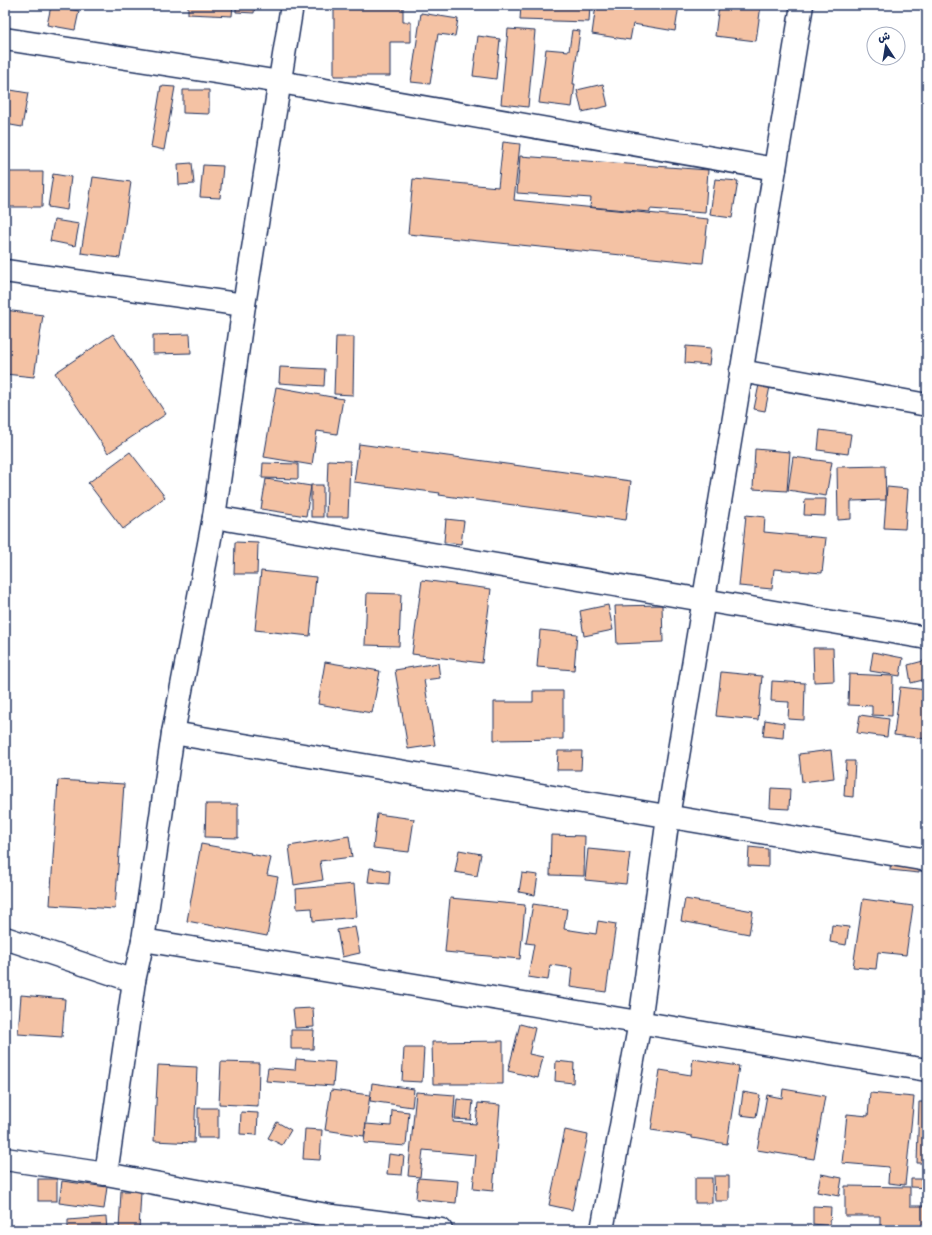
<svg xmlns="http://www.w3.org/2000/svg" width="932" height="1235" viewBox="0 0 932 1235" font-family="Sriracha,'Playpen Sans Arabic',sans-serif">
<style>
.building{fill:#f4c2a4;stroke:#1b2f5e}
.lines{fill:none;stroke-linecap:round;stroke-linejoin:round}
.street-casing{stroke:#1b2f5e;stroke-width:25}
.street{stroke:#fff;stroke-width:22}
</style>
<rect width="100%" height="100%" fill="#fff"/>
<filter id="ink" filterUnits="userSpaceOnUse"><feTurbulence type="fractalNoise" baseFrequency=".025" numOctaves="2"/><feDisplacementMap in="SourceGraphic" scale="8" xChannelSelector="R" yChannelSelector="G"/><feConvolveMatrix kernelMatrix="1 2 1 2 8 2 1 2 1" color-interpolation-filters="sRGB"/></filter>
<g filter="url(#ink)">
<g class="building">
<path d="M188,5h45l-1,11 -44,-2z"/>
<path d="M236,5h19l-1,8 -18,-1z"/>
<path d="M334,5h69v17h8v20h-21v34h-56z"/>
<path d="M521,5h69l-1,17 -69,-2z"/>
<path d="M596,5h83l-4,26 -42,-7 -3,16 -38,-6z"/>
<path d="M719,5h42l-5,36 -41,-5z"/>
<path d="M51,6l28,5 -4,19 -28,-5z"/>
<path d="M421,13l37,6 -3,17 -17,-2 -8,50 -19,-2z"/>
<path d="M508,29l27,2 -7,76 -27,-3z"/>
<path d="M572,30l8,1 -7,53h2l-3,23 -33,-4 7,-54 23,2z"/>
<path d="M478,36l22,3 -4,40 -23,-3z"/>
<path d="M603,84l5,22 -26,6 -5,-22z"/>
<path d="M161,86l14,1 -11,63 -13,-3z"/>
<path d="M5,89l23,4 -6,34 -17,-3z"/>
<path d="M183,90h26v24l-26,-1z"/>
<path d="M503,142l17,2 -6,56 194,19 -5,44 -295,-29 5,-55 85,8z"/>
<path d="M520,156l188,14 -3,43 -55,-4v3l-60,-5 1,-9 -74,-5z"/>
<path d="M192,163l2,21 -15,1 -1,-21z"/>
<path d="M203,165l20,1 -3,32 -20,-1z"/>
<path d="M5,172h38l-1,35h-37z"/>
<path d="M53,174l18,3 -4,33 -19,-3z"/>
<path d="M93,177l38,5 -11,76 -39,-5z"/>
<path d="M715,179l23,2 -6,37 -22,-3z"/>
<path d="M54,220l25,4 -4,22 -25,-5z"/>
<path d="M5,310l38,5 -9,62 -29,-3z"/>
<path d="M113,334l53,80 -58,39 -53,-80z"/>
<path d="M190,334l1,19 -38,1v-19z"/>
<path d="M336,337h18l-1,58 -19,-1z"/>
<path d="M686,346l25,2 -2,17 -24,-2z"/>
<path d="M763,365l11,2 -9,44 -11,-2z"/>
<path d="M280,367l45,2 -1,17 -45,-3z"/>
<path d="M276,387l67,12 -6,35 -20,-3 -5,34 -48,-8z"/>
<path d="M820,430l31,4 -3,20 -30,-4z"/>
<path d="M359,444l272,37 -5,39 -187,-25 1,-2 -86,-11z"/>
<path d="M755,449l35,3 -3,39 -34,-2z"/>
<path d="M130,452l35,45 -42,32 -35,-46z"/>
<path d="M793,457l39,5 -6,34 -38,-6z"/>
<path d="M328,460l22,1 -2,56h-22z"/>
<path d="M263,463l35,1v15l-36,-1z"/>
<path d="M885,466l1,34 -35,1v18l-13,1 -1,-53z"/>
<path d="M266,479l45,7 -5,30 -45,-7z"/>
<rect x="311" y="485" width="12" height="32"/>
<path d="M887,487l21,2 -3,40 -21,-1z"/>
<path d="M805,499h21l-1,17 -21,-1z"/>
<path d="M746,515l19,2 -1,15 62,6 -4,35 -48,-4 -2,20 -33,-3z"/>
<path d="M446,519l18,2 -3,23 -17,-2z"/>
<path d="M235,542l23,1 -1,31h-23z"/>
<path d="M261,571l55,6 -6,59 -55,-6z"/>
<path d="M422,580l69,9 -9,74 -70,-9z"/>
<path d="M367,593l34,1 -2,52 -34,-1z"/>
<path d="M608,605l5,25 -29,6 -4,-25z"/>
<path d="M662,605l1,37 -46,2 -2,-38z"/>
<path d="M540,630l37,4 -3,36 -37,-3z"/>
<path d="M813,648h20l1,33 -20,1z"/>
<path d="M873,652l30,6 -3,18 -30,-5z"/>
<path d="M927,660v19l-16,4 -3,-18z"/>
<path d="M325,662l55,9 -8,42 -54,-9z"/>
<path d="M438,663l2,15 -16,2 11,65 -27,4 -13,-79z"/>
<path d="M721,672l41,4 -4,44 -42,-4z"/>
<path d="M849,674l44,2 -1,40 -20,-1v-9l-24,-1z"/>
<path d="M772,681l33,2 -1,37 -16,-1 1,-17 -18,-1z"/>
<path d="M900,687l27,3v49l-33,-4z"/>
<path d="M533,691h30v48l-69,1v-38h39z"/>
<path d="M860,715l29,4 -2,18 -30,-4z"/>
<path d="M765,720l19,3 -1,15 -20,-2z"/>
<path d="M831,750l3,28 -32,4 -3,-28z"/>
<path d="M558,751h24l-1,19h-24z"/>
<path d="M846,761h9l-2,36 -9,-1z"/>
<path d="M58,780l66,4 -9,125 -65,-4z"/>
<path d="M771,788l19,1 -1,20 -19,-1z"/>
<path d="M206,804h32v34l-33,-1z"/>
<path d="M377,814l37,5 -5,33 -36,-4z"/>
<path d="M551,835l34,1 -1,40 -34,-1z"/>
<path d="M349,836l3,21 -32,4 3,19 -29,5 -5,-39z"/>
<path d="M201,844l50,9 -1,1 21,4 -4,17 11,2 -11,59 -80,-15z"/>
<path d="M749,847l19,2v18l-20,-1z"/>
<path d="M588,849l42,4 -4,31 -41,-4z"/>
<path d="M459,850l22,4 -4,22 -22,-4z"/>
<path d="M891,857l29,3 -1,13 -29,-3z"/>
<path d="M370,868l20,3 -1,13 -21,-2z"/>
<path d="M522,873l16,2 -3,20 -16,-3z"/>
<path d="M354,884l3,33 -44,4 -1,-13 -15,1 -1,-20z"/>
<path d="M450,898l75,7 -5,54 -75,-7z"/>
<path d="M685,899l68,12 -4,23 -68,-13z"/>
<path d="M863,899l50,7 -7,49 -28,-3 -2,17 -23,-2z"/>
<path d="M533,904l34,5 -3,20 32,5 2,-13 18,3 -10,68 -36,-5 2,-19 -22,-3 -2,15 -20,-3 6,-33 -8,-1z"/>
<path d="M832,925l17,2 -3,18 -16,-3z"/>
<path d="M355,927l5,26 -18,4 -5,-27z"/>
<path d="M21,995l44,4 -3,38 -44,-3z"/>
<path d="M313,1008l1,19 -19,1 -2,-19z"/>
<path d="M520,1024l15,4 -6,26 14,3 -5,21 -30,-7z"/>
<path d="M291,1030h23l-1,19h-22z"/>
<path d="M503,1041v43h-70l-1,-42z"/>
<path d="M404,1048h20l-2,34 -20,-1z"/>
<path d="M296,1059l39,3 -2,24 -67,-5 2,-13 27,2z"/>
<path d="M693,1059l46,7 -12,78 -35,-6v-2l-41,-6 9,-60 31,5z"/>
<path d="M556,1061l18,2 -1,20 -18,-2z"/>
<path d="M221,1062l38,1 -1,43 -39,-2z"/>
<path d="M158,1065l39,2 -3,76 -40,-2z"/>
<path d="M372,1083l42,6 -2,18 -42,-6z"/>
<path d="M783,1089l42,7 -11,63 -57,-9 10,-55 15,3z"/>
<path d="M331,1090l39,5 -6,41 -39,-6z"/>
<path d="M416,1092l39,3 -2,27 23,2 2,-21 22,2 -7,86 -20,-2 3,-34 -53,-5 -3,27 -12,-1z"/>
<path d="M743,1092l17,3 -4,22 -16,-2z"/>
<path d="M870,1093l44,4 -9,88 -17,-2 1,-16 -47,-4 5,-49 21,2z"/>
<path d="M457,1099l16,2 -2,19 -16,-1z"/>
<path d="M919,1102h8v61h-10z"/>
<rect x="198" y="1108" width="20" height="30"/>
<path d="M392,1110l17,2 -3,34 -42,-3 2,-19 25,2z"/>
<path d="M241,1112l17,1 -1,22 -17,-1z"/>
<path d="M277,1122l14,8 -9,15 -14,-7z"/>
<path d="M305,1129l17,1 -2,30 -17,-1z"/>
<path d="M565,1130l23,5 -16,75 -23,-5z"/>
<path d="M389,1154l15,2 -2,19 -15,-1z"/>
<path d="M821,1174l21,4 -3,18 -22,-4z"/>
<path d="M714,1176h15v25h-14z"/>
<path d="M418,1178l40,3 -2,22 -40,-4z"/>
<rect x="695" y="1178" width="17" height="25"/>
<rect x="38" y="1179" width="19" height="22"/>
<path d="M911,1179h16v9l-16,-1z"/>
<path d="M62,1181l45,6 -3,22 -45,-6z"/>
<path d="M845,1186l65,1v19h17v24h-47v-14h-35z"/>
<path d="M121,1191h20l-2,39h-20z"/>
<path d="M813,1206l18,1 -1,19 -17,-2z"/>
<path d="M106,1217l1,13h-39v-10z"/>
</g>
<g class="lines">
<g class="street-casing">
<g id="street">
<path d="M5,39l275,43 495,87"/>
<path d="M5,271l239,34"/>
<path d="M741,371l186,34"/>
<path d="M214,517l713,121"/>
<path d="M173,733l754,127"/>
<path d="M5,938l129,43"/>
<path d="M143,940l784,130"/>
<path d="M5,1159l101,15 226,42 109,14"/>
<path d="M106,1174l28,-193 9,-41 30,-207 41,-216 30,-212 48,-300"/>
<path d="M602,1230l38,-208 28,-205 134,-812"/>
</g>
</g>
<use href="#street" class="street"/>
</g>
</g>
<rect width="932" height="1235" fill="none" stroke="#fff" stroke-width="20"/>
<rect x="10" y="10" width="912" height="1215" fill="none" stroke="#1b2f5e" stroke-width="1.5" filter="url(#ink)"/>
<g transform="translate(886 46) rotate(348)"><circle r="19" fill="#ffffff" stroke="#a4acbf"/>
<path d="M0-3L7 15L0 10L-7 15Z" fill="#1b2f5e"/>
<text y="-6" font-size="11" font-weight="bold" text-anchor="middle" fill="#1b2f5e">ش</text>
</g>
</svg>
